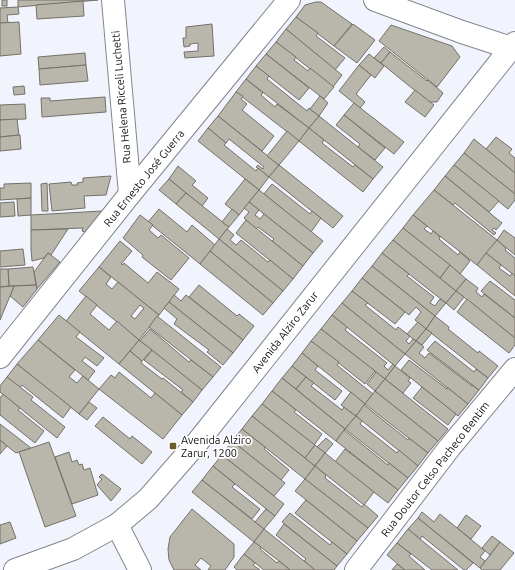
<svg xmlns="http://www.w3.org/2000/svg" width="515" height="570" viewBox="0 0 515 570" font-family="Ubuntu,sans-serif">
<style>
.building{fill:#b9b6ac;stroke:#747169;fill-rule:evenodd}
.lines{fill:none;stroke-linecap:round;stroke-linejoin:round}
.minor-casing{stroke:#84868f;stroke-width:24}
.minor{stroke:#fff;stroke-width:22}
.poi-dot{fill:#6a5b29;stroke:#fff;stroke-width:1.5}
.labels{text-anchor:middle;stroke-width:3.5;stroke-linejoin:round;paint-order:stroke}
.street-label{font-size:11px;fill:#111215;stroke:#fff}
.poi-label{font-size:11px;fill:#111215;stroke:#fff;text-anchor:start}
</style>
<rect width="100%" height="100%" fill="#f1f3fd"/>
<g class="building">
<rect x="2" y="0" width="5" height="6"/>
<path d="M18,0h80l-80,7z"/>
<path d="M83,1l1,15 -47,3 -1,-14z"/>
<path d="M316,2h5l31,22 -18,22 -38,-29 9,-12z"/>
<path d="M18,7l1,7 -12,1 1,8h-8v-15z"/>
<path d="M296,17l22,16 -2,3 29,22 -10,12 -49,-41z"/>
<path d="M19,22l2,32 -21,2v-33z"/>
<path d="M212,24l2,32 -29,2 -1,-6 14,-1v-8l-8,1v2l-6,1 -1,-9h3v-11z"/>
<path d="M353,24l22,16 -18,23 -23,-17z"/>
<path d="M391,25l61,21 8,11 -23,30 -58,-46z"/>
<path d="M286,29l56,46 -9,12 -57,-45z"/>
<path d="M276,42l20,15 -2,3 14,11 2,-3 24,19 -10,12 -58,-45z"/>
<path d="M384,47l6,5 -9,11 -7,-5z"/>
<path d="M390,52l37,29 1,-1 15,13 -6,9h-8l-48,-39z"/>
<path d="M85,53l1,12 -47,4 -1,-12z"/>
<path d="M266,54l43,34 -10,12 -43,-34z"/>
<path d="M369,54l15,12 -9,12 -16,-13z"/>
<path d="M86,65l2,16 -48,4 -1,-16z"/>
<path d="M359,65l12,10 -15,19 9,8 -5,6 -21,-17z"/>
<path d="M256,66l13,10 -2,3 40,32 2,-3 10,8 -10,12 -63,-49z"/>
<path d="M246,79l17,14 -2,2 14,12 2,-3 32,24 -10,13 -63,-49z"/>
<path d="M24,86l1,8 -11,1 -1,-8z"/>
<path d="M415,90l19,15 -9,12 -20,-15z"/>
<path d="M236,92l7,4 -2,3 6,5 -5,6 32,26 -12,15 -44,-35z"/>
<path d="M320,96l8,7 -9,13 -9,-7z"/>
<path d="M105,97l1,15 -64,5 -1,-19h9v3z"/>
<path d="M354,103l50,39 -10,12 -50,-39z"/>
<path d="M25,104l1,15 -26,1v-15z"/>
<path d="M344,115l41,33 -10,12 -17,-13 2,-3 -24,-19z"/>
<path d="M218,116l61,49 -10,12 -13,-10 2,-2 5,4 1,-2 -35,-28 -3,4 -18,-15z"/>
<path d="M319,116l64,51 -10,12 -64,-51z"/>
<path d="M17,119l2,16 -19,2v-17z"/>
<path d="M208,128l18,15 -2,2 32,26 2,-3 11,9 -10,13 -61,-49z"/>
<path d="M309,128l15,12 -2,3 31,24 2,-2 18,14 -10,13 -64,-51z"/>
<path d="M287,131l12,10 -20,24 -12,-9z"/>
<path d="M20,135l1,14 -21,2v-14z"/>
<path d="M496,137l16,12 -3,4 6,5v15l-29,-24z"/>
<path d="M474,139l41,34v21l-51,-41z"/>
<path d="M464,153l51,41v6l-7,9 -54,-44z"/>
<path d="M279,165l64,51 -10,12 -64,-51z"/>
<path d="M454,165l45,36 -10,11 -44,-36z"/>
<path d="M178,166l18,15 -4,4 16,13 -6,8 -33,-27z"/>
<path d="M111,176l-5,19 -22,1 1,12 -33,3 -3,-27 22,-2 1,3h6l-1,-2 6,-1v-4z"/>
<path d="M445,176l57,47 -6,7 -2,-2 -2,2 4,3 -2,2 -39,-32 -2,2 -19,-15z"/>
<path d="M169,179l17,14 -10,11 -17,-14z"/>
<path d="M245,179l14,11 -20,25 -14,-11z"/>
<path d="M31,183v15l-31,2v-12h4v-4z"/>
<path d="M47,183l1,28h-6l-1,-27z"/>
<path d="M272,184l38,30 2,-3 9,7 -10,14 -47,-38z"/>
<path d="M259,190l64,51 -10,12 -64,-51z"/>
<path d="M434,190l63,50 -20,25 -64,-50z"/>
<path d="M186,193l43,34 -10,12 -43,-35z"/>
<path d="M31,198v17l-13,1 -1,-17z"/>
<path d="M14,202l1,14 -15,1v-14z"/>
<path d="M249,202l10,8 -4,5 5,4 4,-5 49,39 -10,13 -31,-25 2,-2 -16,-12 -2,2 -12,-11 5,-6 -5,-4z"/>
<path d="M159,209l28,23 5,-7 23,20 -15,19 -52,-42z"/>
<path d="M232,209l7,6 -10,12 -7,-5z"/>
<path d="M102,211l-17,21 -3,-1 1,-3 -52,2v-15z"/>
<path d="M140,215l13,10 -4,5 9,8 3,-3 28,23 -18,22 -29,-23 1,-2 -20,-17z"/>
<path d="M413,215l14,11 -3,3 7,5 2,-3 7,6 -1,2 19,16 2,-3 10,9 -10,13 -57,-46z"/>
<path d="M246,220l57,46 -10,13 -57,-46z"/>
<path d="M403,228l47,37 -10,13 -47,-38z"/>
<path d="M68,229l-17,26 -3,-2 -4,5 -12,3 -1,-12v-19z"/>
<path d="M227,229l7,6 -4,5 6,5 5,-5 27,22 2,-2 23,19 -10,12 -64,-52z"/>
<path d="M504,230l11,8v17l-18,-15z"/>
<path d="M219,239l64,52 -10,12 -63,-52z"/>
<path d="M393,240l63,51 -10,12 -64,-50z"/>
<path d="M497,240l9,8 -1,2 10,8v18l-29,-23z"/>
<path d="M120,241l12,10 -11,13 2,1 1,-2 24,20 9,-11 22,17 -20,26 -60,-48z"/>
<path d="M23,249l2,16 -25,2v-16z"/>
<path d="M210,251l63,52 -10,12 -63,-51z"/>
<path d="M48,253l12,9 -23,27 -3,-17z"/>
<path d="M382,253l27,21 -2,2 27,21 -4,6 5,3 5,-7 6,4 -11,13 -63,-50z"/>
<path d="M486,253l15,12 -2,3 11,8 2,-3 3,3v20l-38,-31z"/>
<path d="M450,265l16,14 -10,12 -16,-13z"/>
<path d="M372,266l63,50 -9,13 -11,-9 6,-8 -5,-5 -7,8 -47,-37z"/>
<path d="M33,267l3,18 -27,1 -1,-17z"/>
<path d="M99,267l12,10 -5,7 6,5 6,-7 41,33 -20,25 -60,-49zM140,305l4,3 -9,11 -4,-3z"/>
<path d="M0,269h8l1,17 -9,1z"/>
<path d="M362,278l43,34 -10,12 -43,-33z"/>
<path d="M466,279l12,9 -2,4 6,5 2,-3 31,24v20l-59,-47z"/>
<path d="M490,281l25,19v18l-34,-27z"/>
<path d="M36,285l1,4 -14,18 -13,-11 4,-10z"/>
<path d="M199,285l38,31 2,-2 15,12 -11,14 -54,-43z"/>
<path d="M14,286l-4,10 -10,24v-33z"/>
<path d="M352,291l16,12 -3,2 31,25 2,-3 12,9 -4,5 3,3 4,-5 3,2 -11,13 -63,-51z"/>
<path d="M456,291l8,6 -10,13 -8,-7z"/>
<path d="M174,295l7,6 5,-6 57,45 -10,13 -64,-51z"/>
<path d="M86,296l11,9 -7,9 19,16 8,-9 22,19 -20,24 -53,-43z"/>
<path d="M467,299l48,39v7l-6,8 -52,-41z"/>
<path d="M169,302l64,51 -10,12 -16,-13 2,-2 -35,-26 3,-5 -13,-11z"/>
<path d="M342,303l63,51 -10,12 -63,-51z"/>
<path d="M59,315l21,17 -4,5 28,21 -7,8 -12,-9 -3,4 13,10 -7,9 -50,-40z"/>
<path d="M332,315l15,12 -2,3 42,33 -3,3 4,4 5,-6 2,2 -10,13 -64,-50z"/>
<path d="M157,316l64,51 -8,10 -64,-50z"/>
<path d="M435,316l14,11 -1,2 30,24 1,-2 19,15 -10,12 -62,-49z"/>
<path d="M418,322l8,7 -10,12 -9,-7z"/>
<path d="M150,329l39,33 2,-2 22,17 -11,13 -62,-49z"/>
<path d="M321,329l54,42 -10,13 -54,-43z"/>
<path d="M426,329l6,4 -10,12 -6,-4z"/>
<path d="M38,340l37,30 -6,7 8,6 6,-7 16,13 -20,25 -62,-50z"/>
<path d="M139,340l13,10 -10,11 -12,-10z"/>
<path d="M311,341l28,21 -2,3 36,29 -8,10 -63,-51z"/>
<path d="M416,341l8,6 -5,6 6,5 4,-5 43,33v-1l7,5 -11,14 -63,-50z"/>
<path d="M435,341l39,31 2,-3 12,9 -9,12 -52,-40z"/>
<path d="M152,350l50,40 -9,12 -12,-10 2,-2 -39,-30z"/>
<path d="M130,351l12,10 -1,2 21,16 1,-1 30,24 -11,13 -63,-51z"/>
<path d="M302,353l16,13 -3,4 27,21 -7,9 -43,-34z"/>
<path d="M409,360l38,29 1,-1 20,16 -10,12 -57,-46z"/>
<path d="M17,364l54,43 -8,11 -41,-33 -2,3 -13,-11z"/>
<path d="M292,366l14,11 -10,12 -14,-11z"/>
<path d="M395,366l15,12 -2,3 3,2 -8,10 -18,-14z"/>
<path d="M119,372l32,26 4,-5 27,22 -19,24 -64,-50 12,-14 4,3z"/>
<path d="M376,372l9,7 -10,12 -8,-7z"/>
<path d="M7,377l26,20 -2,3 34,27 -8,11 -57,-46v-6z"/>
<path d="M306,377l8,6 -3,3 31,24 2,-3 12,9 -11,13 -49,-40z"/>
<path d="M282,378l63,51 -9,12 -64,-50z"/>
<path d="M385,379l63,50 -10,12 -63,-50z"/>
<path d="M422,387l34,27 -8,11 -35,-27z"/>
<path d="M272,391l24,19 -2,2 28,22 -8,11 -52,-41z"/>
<path d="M375,391l63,50 -10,12 -63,-49z"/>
<path d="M351,392l14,12 -9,12 -15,-11z"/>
<path d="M3,394l17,14 -2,2 26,21 -9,12 -35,-28v-17z"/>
<path d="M89,402l8,6 -10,12 -8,-6z"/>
<path d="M262,404l53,41 -10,13 -53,-42z"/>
<path d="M364,405l44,35 1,-2 19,15 -10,13 -62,-50z"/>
<path d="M252,416l63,50 -10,13 -63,-50z"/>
<path d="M356,416l6,5 -2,3 37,29 2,-3 19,16 -10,12 -63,-49z"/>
<path d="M103,417l27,22 2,-3 20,16 -10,12 -47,-38z"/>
<path d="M0,424l31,24 -15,5 -9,-7 -7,-6z"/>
<path d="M242,429l23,18 -1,2 25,21 -8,10 -49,-39z"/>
<path d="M344,430l44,35 1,-2 19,15 -10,12 -62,-49z"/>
<path d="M326,438l7,6 -8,9 -8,-6z"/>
<path d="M0,440l7,6 -7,8z"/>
<path d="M232,441l53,42 -11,13 -52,-41z"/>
<path d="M49,442l27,74 -31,11 -26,-75z"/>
<path d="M315,445l10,8 -10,13 -10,-8z"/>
<path d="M345,449l53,41 -10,13 -53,-41z"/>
<path d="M69,452l3,10 5,-2 2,5 3,-1 2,6 6,-2 8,27 -26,9 -17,-47z"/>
<path d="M325,453l49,39 -10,13 -49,-39z"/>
<path d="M222,455l62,49 -9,12 -62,-50z"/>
<path d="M213,466l22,18 -3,3 28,22 -8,10 -50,-39z"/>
<path d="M315,466l11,9 -1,3 37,29 2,-3 14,12 -10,12 -63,-49z"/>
<path d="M102,474l19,15 -10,12 -14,-16 5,-6 -3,-2z"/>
<path d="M305,479l63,49 -11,13 -62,-50z"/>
<path d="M202,480l62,49 -10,13 -62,-50z"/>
<path d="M306,500l51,41 -10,13 -52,-41z"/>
<path d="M192,509l42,35v13l-9,13h-17l3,-4 -10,-8 -6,7 6,5h-27l-5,-10 -1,-11 2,-12z"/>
<path d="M266,509l9,7 -11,13 -9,-7z"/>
<path d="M422,512l12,10 6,-8 45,37 -5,6 5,4 -5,7 -62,-50z"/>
<path d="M290,513l40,32 2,-3 15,12 -10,12 -55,-44z"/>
<path d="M466,515l15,11 -10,13 -14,-11z"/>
<path d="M418,518l55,45 -7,7h-2l-42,-34 -2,3 -12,-10z"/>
<path d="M10,522l6,16 -16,6v-19z"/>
<path d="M284,524l53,42 -3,4h-19l-11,-9 2,-2 -30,-24z"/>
<path d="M264,529l40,32 11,9h-25l-11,-9 -25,-19z"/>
<path d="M408,529l12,10 38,31h-26l-35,-27z"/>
<path d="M492,536l8,6 -10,13 -8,-7z"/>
<path d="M254,542l7,5 -1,2 17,14 2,-2 11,9h-26l-20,-16z"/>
<path d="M500,542l14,11 -14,17h-18l-2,-2z"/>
<path d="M397,543l14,11 -2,2 16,14h-20l-18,-15z"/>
<path d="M244,554l11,9 -2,2 7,5h-23l-3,-3z"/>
<path d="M397,564l8,6h-13z"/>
</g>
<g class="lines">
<g class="minor-casing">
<g id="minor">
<path d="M113,0l17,194"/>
<path d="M375,0l87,32 49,16"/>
<path d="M0,357l130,-163 159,-194"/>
<path d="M117,525l23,45"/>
<path d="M15,570l58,-21 44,-24 31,-26 48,-55 319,-401"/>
<path d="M356,570l94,-123 65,-78"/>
</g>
</g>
<use href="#minor" class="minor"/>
</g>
<rect class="poi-dot" x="169" y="442" width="8" height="8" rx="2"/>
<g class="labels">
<g class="street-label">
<text transform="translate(121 97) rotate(-95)" y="4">Rua Helena Ricceli Luchetti</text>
<text transform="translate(144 178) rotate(-51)" y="4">Rua Ernesto José Guerra</text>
<text transform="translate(285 332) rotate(-52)" y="4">Avenida Alziro Zarur</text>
<text transform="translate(435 469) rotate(-52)" y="4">Rua Doutor Celso Pacheco Bentim</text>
</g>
<g class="poi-label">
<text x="181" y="444">Avenida Alziro<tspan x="181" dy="13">Zarur, 1200</tspan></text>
</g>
</g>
</svg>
